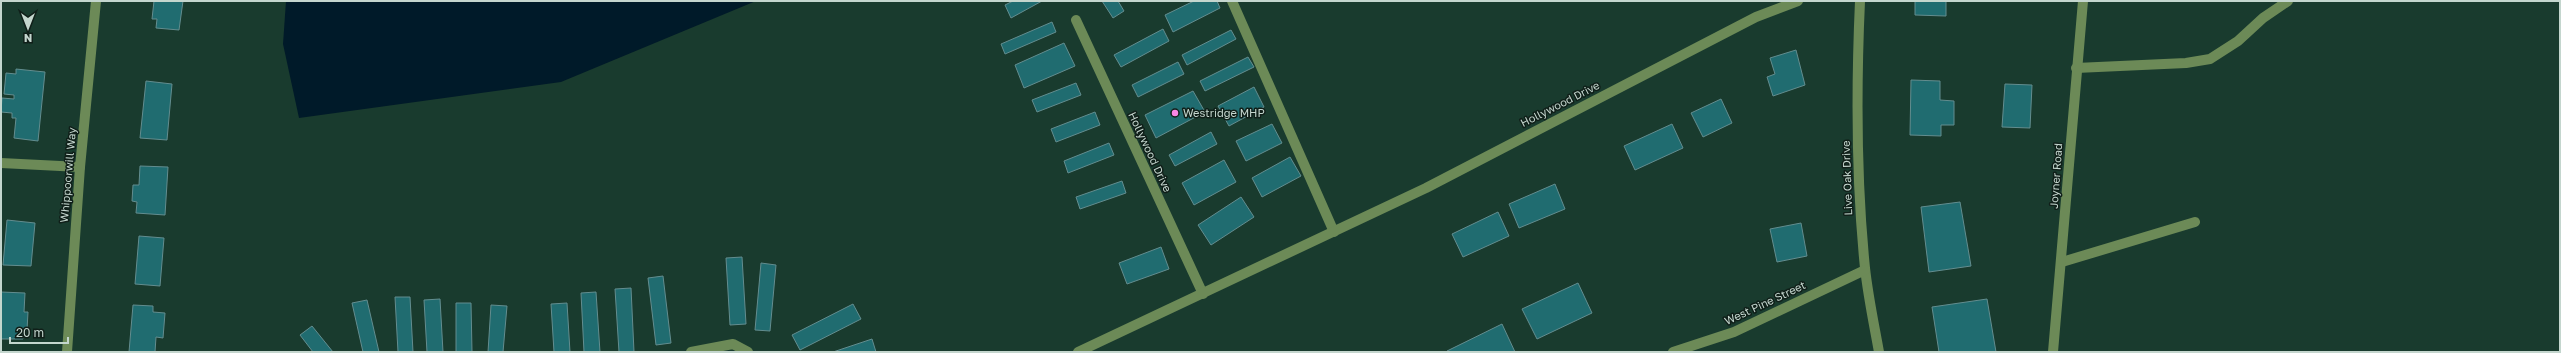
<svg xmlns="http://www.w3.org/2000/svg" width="2561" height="353" viewBox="0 0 2561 353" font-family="'Golos Text',sans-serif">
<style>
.water{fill:#001a29}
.building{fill:#206c70;stroke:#638d8f}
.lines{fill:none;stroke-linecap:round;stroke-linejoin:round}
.minor{stroke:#6c8a57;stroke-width:10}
.poi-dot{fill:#fb86e5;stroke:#101f19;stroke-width:1.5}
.labels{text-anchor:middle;stroke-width:3;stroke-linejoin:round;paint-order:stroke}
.street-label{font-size:11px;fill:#c4d6ce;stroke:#101f19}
.poi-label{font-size:11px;fill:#c4d6ce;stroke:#101f19;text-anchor:start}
</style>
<rect width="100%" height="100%" fill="#193b2e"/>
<path class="water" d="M286,1h470l-195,81 -262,36 -16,-74z"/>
<g class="building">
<path d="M154,1h29l-4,29 -23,-2 1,-9h-5z"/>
<path d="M1013,1h29l-31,17 -6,-13z"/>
<path d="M1102,1h16l6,10 -11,7z"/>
<path d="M1194,1h23l3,7 -47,24 -8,-17z"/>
<path d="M1915,1h31v15l-31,-1z"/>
<path d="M1052,22l4,10 -51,22 -4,-10z"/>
<path d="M1163,29l6,12 -48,26 -7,-12z"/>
<path d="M1231,30l5,9 -49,26 -5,-10z"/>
<path d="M1064,43l11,23 -51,22 -9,-23z"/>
<path d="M1796,50l9,35 -32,11 -6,-19 8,-3 -5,-16z"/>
<path d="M1248,57l6,10 -49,24 -5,-10z"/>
<path d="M1178,62l6,12 -46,23 -6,-12z"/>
<path d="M16,69l29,3 -7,69 -24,-3 2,-20h-4v-5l-11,-1 1,-14 12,1v-4l-10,-1 2,-21 10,1z"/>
<path d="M1911,80l29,1v19l14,1v24h-13v11l-31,-1z"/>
<path d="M146,81l26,3 -5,56 -27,-2z"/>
<path d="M1076,83l5,12 -44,17 -5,-12z"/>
<path d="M2005,84l27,1 -2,43 -28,-1z"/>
<path d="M1254,87l10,20 -35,19 -11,-20z"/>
<path d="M1193,91l12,21 -49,26 -11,-23z"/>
<path d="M1721,99l11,24 -29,14 -12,-24z"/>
<path d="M1095,112l5,13 -44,17 -5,-13z"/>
<path d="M1272,124l10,19 -36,18 -10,-20z"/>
<path d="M1672,124l11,24 -48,22 -11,-24z"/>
<path d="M1211,132l6,12 -42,22 -6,-11z"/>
<path d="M1109,143l5,12 -46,18 -4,-12z"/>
<path d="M1290,157l11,19 -39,21 -10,-19z"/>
<path d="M1224,160l12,22 -42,23 -12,-22z"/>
<path d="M140,166l28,1 -3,48 -29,-2 1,-11 -5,-1 1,-16h6z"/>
<path d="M1122,181l4,12 -46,16 -4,-12z"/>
<path d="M1555,184l10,25 -46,19 -10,-24z"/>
<path d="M1241,197l13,20 -43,28 -13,-20z"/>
<path d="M1960,202l11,64 -42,6 -8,-65z"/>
<path d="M1498,212l11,24 -46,21 -11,-23z"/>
<path d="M7,220l28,3 -4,43 -28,-1z"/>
<path d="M1801,223l6,33 -30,6 -7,-33z"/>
<path d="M139,236l25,2 -4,48 -25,-2z"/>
<path d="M1161,247l8,22 -42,15 -8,-21z"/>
<path d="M742,257l4,67 -16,1 -4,-67z"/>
<path d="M761,263l15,2 -6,66 -15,-1z"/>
<path d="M663,276l8,67 -15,2 -8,-67z"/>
<path d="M1578,283l14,30 -55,26 -15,-30z"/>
<path d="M631,288l3,64h-15l-4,-63z"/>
<path d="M1,292l24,1 -1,19h4l-1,18h-4v9h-22z"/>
<path d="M596,292l4,60h-16l-3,-59z"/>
<path d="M395,297h15l3,55h-15z"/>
<path d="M440,299l3,53h-16l-3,-52z"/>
<path d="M1987,299l9,53h-57l-7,-45z"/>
<path d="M367,300l12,52h-16l-11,-49z"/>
<path d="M456,303h15l1,49h-16z"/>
<path d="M567,303l3,49h-16l-3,-48z"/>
<path d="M853,304l8,15 -61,31 -8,-15z"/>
<path d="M133,305l20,1v6l12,1 -2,25 -7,-1 -1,15h-26z"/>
<path d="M491,305l16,1 -4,46h-15z"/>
<path d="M1502,324l13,28h-67l-1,-1z"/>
<path d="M312,326l21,26h-20l-13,-17z"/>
<path d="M872,339l4,13h-43z"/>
</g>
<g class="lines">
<g class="minor">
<path d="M1232,1l102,231"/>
<path d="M1860,1c-4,89 -4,178 5,267 3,28 9,56 14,84"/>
<path d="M1076,20l127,274"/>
<path d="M2076,68l110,-5 24,-4 28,-18 25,-23 25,-17"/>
<path d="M1,163l79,4"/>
<path d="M2062,262l133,-40"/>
<path d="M67,352l13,-185 16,-166"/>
<path d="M691,352l42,-8 15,8"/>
<path d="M1078,352l348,-164 330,-171 42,-16"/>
<path d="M1673,352l61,-20 131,-62"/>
<path d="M2053,352l30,-351"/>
</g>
</g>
<circle class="poi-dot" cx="1175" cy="113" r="4"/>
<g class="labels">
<g class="street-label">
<text transform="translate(1560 104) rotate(-27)" y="4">Hollywood Drive</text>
<text transform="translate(1150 152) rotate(65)" y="4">Hollywood Drive</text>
<text transform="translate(68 175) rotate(-85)" y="4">Whippoorwill Way</text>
<text transform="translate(2056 176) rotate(-86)" y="4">Joyner Road</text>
<text transform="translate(1847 178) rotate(-92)" y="4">Live Oak Drive</text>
<text transform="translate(1765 303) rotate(-25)" y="4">West Pine Street</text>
</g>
<g class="poi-label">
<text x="1183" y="117">Westridge MHP</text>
</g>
</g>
<rect width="2561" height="353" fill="none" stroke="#c4d6ce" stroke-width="4"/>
<g transform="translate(28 28) rotate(180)" stroke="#101f19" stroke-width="3" paint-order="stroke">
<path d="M0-3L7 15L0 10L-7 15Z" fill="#c4d6ce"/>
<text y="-6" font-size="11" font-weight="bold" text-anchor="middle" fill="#c4d6ce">N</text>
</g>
<path d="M10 337v6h58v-6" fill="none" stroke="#c4d6ce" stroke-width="2"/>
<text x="16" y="337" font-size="12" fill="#c4d6ce" stroke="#101f19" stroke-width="3" paint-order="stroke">20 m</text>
</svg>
